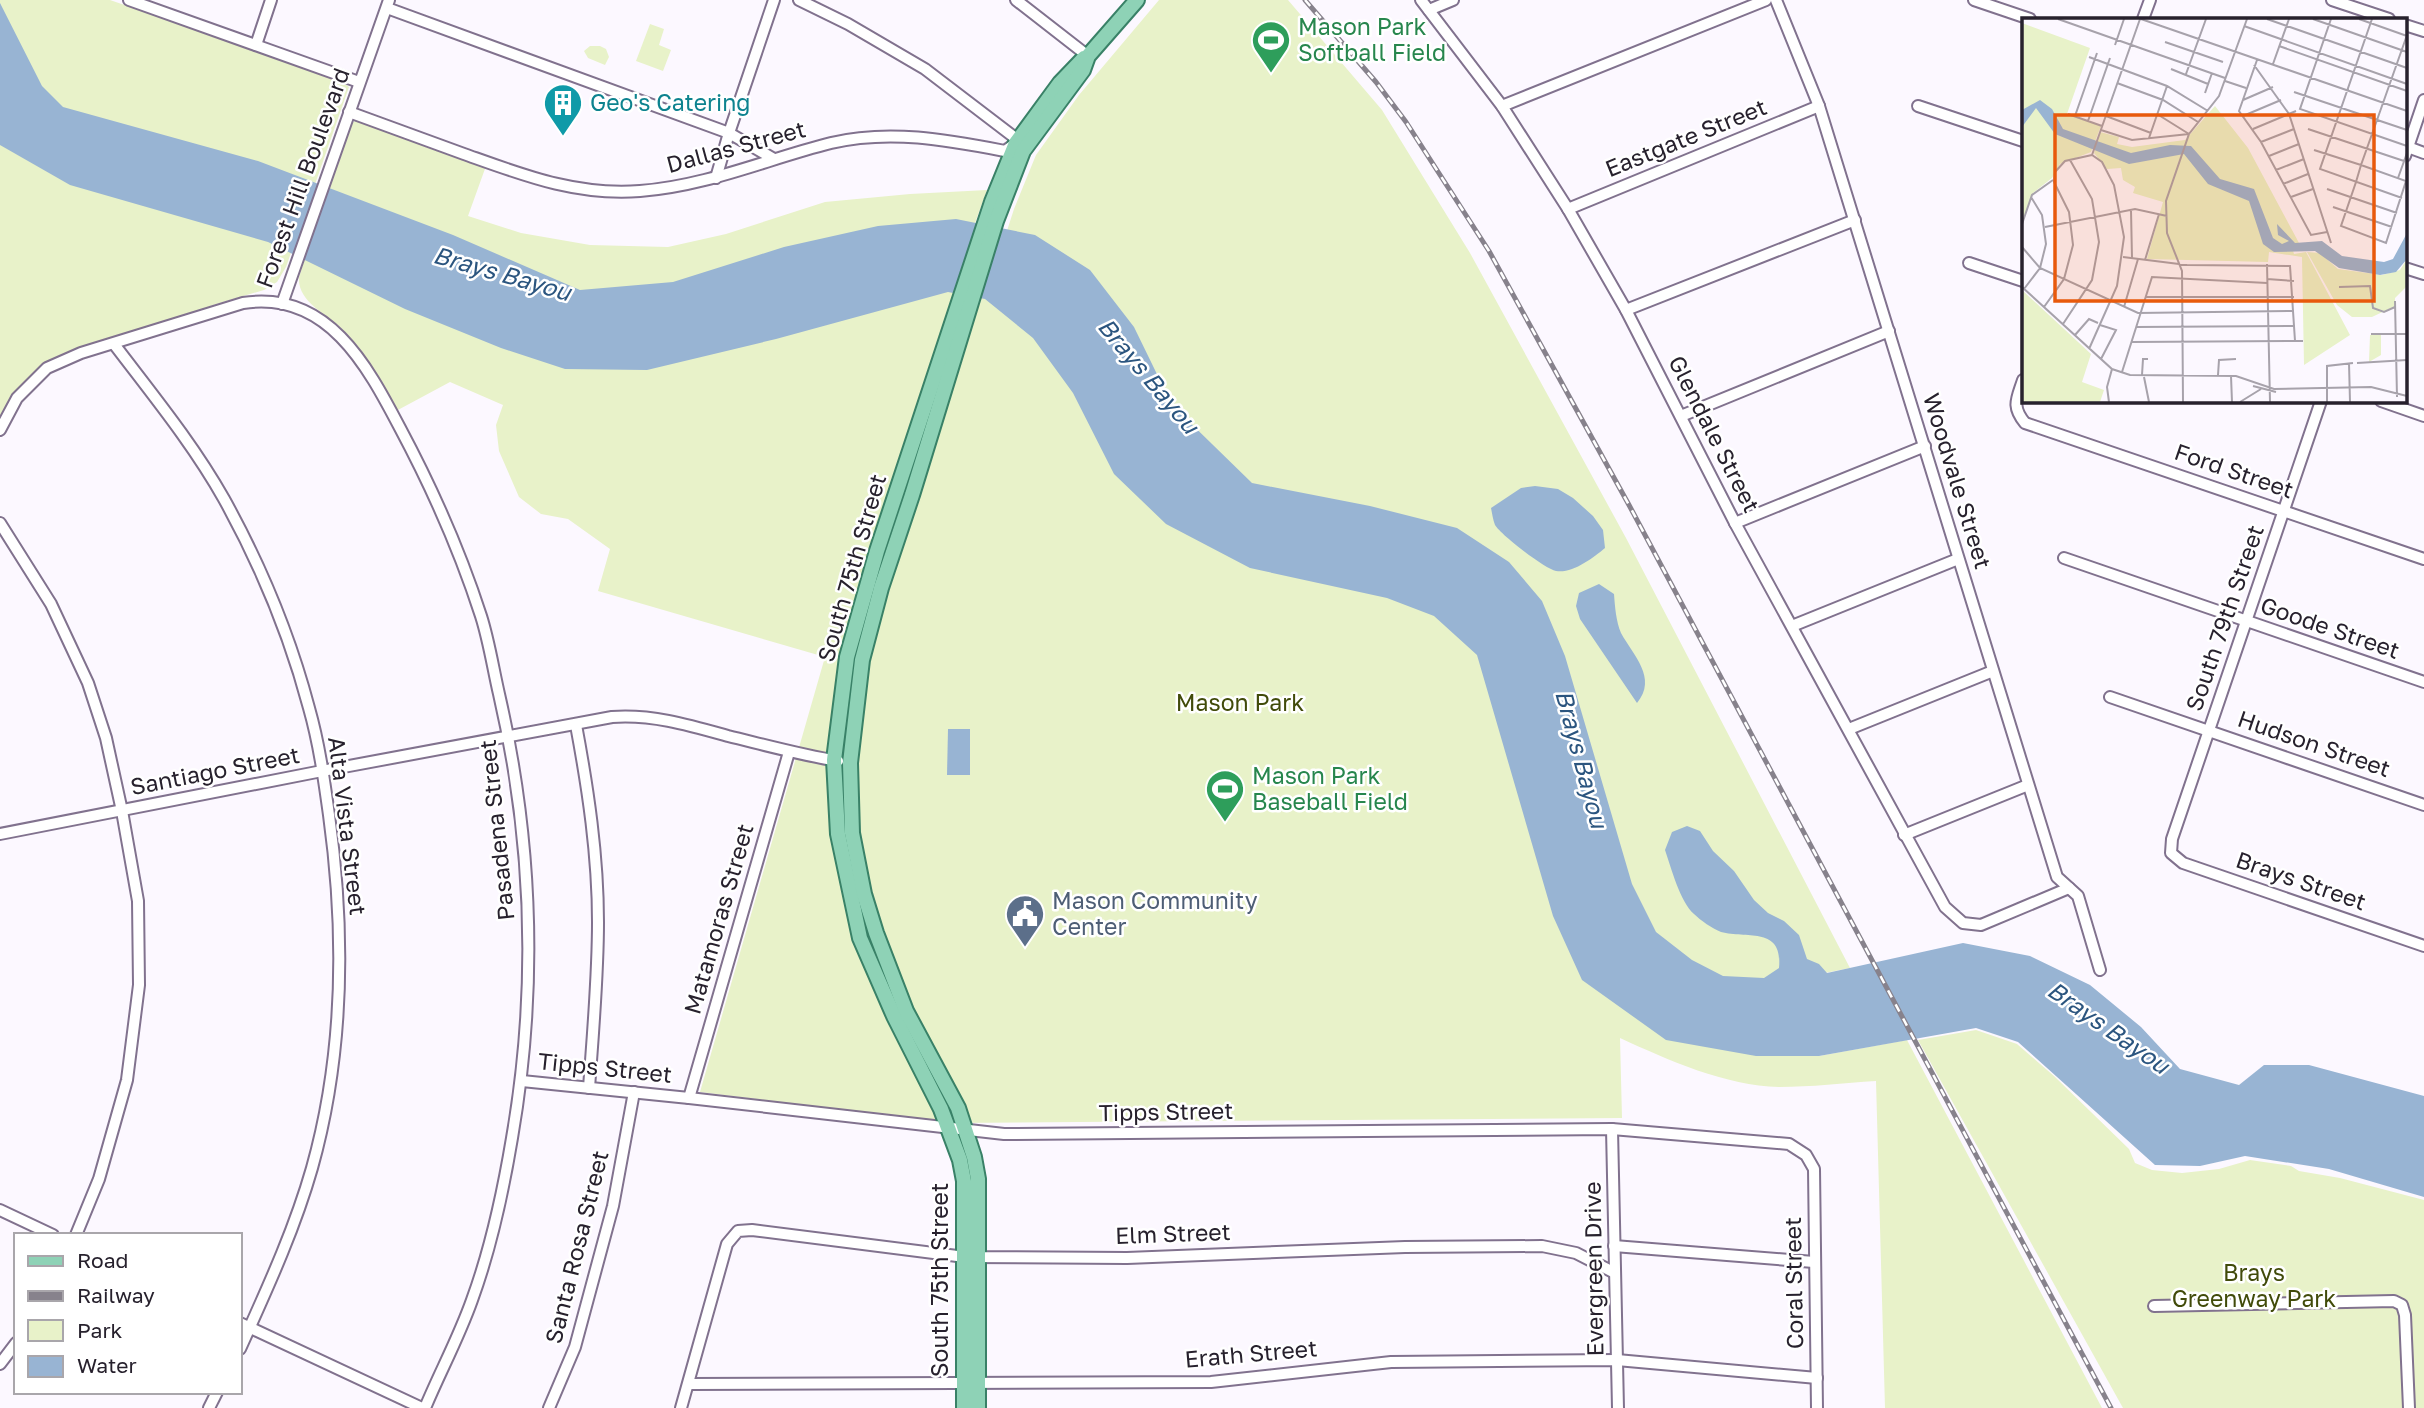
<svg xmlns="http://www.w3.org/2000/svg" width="2424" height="1408" viewBox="0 0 2424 1408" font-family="'Golos Text',sans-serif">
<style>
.green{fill:#e8f2c9}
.water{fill:#98b4d3}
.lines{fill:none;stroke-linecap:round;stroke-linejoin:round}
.minor-casing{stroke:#81728e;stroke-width:14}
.major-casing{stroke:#398167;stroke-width:18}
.minor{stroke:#fff;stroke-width:10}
.major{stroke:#8ed2b6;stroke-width:14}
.rail-casing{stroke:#87828c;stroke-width:5}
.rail{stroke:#fff;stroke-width:2.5;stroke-dasharray:8;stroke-linecap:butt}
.labels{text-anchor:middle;stroke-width:5;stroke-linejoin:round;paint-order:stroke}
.leisure-label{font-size:23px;fill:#27864d;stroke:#fff;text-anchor:start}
.culture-label{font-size:23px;fill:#0d838f;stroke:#fff;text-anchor:start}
.street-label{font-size:23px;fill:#27212d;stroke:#fff}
.park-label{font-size:23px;fill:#414b0a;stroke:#fff}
.service-label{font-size:23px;fill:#4e5e75;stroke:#fff;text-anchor:start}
.water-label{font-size:24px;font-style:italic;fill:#2b557f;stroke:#fff}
.inset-road{fill:none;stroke:#a7a2ab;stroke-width:2}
.view{fill:#e8590c;fill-opacity:0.15;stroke:#e8590c;stroke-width:3.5}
.inset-edge{fill:none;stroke:#27212d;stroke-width:3.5}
</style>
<rect width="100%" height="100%" fill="#fcf8ff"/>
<g class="green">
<path d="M0,0h110l231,80 8,7 -63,180 -9,15 -13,8 -48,14 -150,53 -66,63z"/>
<path d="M1159,0h129l94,110 88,143 156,285 224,430 -60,12 29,76 88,-16 195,368h-217l-9,-327c-32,2 -65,6 -97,6 -53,-1 -111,-27 -159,-49l2,80 -672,5 -250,-31 125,-435 -227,-66 12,-42 -42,-30 -27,-5 -22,-17 -20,-46 -3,-26 7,-20 -53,-23 -54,29c-16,-29 -30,-59 -54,-82 -15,-15 -45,-27 -43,-52l49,-151 3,-3 7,-3 128,46 -18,50 53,17 69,12 78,2 58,-13 99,-32 85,-8 77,-4 -12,33 10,76 29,-90 22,-54 43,-60z"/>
<path d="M650,24l14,5 -5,16 12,5 -8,21 -27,-10z"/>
<path d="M590,46h10l6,3 3,8 -4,8 -17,-7 -4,-7z"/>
<path d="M1976,1030l41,14 37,32 75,73 6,14 17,7 30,3 37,-4 31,-9 41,6 8,5 41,7 84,22v208h-301l-205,-368z"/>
</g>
<g class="water">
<path d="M0,3l42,83 21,21 195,54 195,74 127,55 93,-8 111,-35 94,-21 78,-7 79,16 55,35 44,57 38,78 80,78 118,23 87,22 52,34 33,39 23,55 67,228 24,48 36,28 31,16 41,2 15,-10c4,-42 -31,-29 -58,-36 -8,-3 -21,-12 -27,-18 -14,-12 -23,-47 -29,-64l7,-18 15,-6 13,5 13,20 21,20 20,29 14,13 16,8 15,14 8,24 12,5 8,9 136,-30 67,13 60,29 51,42 39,42 59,16 25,-20h45l115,31v101l-95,-28 -84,-13 -45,10 -45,-1 -137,-123 -42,-14 -157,28h-63l-90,-16 -84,-60 -29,-64 -76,-261 -43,-39 -47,-18 -137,-30 -84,-44 -52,-50 -41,-81 -40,-55 -48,-39 -37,-7 -172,47 -129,31 -82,-1 -64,-21 -96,-39 -137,-67 -198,-57 -70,-40z"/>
<path d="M1535,486l23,3 15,9 20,18 10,14 2,18c-12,10 -33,26 -49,23 -11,-2 -55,-36 -61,-46 -2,-5 -3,-12 -4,-17l30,-20z"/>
<path d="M1599,584l15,10c1,13 2,27 7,39 12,22 37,45 16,70l-57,-84 -4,-13 3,-13z"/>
<path d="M948,729h22v46h-23z"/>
</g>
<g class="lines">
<g class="minor-casing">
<g id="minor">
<path d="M129,0l230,82"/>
<path d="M1016,0l72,56"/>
<path d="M1421,0l81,106 66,103 58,101 109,213 210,384 18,16 18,2 88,-37"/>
<path d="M1776,0l43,106 238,771 21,19 22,74"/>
<path d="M1974,0l56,19"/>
<path d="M2332,0l57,19"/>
<path d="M387,8l342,125 45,26"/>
<path d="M1429,10l24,-10"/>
<path d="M2143,19l7,-19"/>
<path d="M2405,25l19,6"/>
<path d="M256,45l15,-45"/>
<path d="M1502,106l264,-106"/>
<path d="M1918,106l105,35"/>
<path d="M349,112c38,14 77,28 115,42 59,21 112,42 176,37 67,-5 127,-32 191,-48 59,-14 116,-3 174,8l11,-8 -2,-6 -89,-68 -77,-45 -49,-24"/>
<path d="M2405,146l19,7"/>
<path d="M2405,156l19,-56"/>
<path d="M716,178l13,-45 45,-133"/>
<path d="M1568,209l251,-103"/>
<path d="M1969,263l54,18"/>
<path d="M2405,268l19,6"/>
<path d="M282,304l107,-304"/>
<path d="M1626,310l229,-90"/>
<path d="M114,344c38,50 79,100 110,155 36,65 66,137 85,209 10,35 15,71 20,107 16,116 15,239 -17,353 -18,63 -45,121 -72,181"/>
<path d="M2023,380c-6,19 -12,26 2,43l399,136"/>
<path d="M2321,401l-149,438 -1,14 12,10 241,83"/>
<path d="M2381,401l43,15"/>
<path d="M1681,416l208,-85"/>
<path d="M0,430l17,-32 30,-30 34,-15 162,-50c84,-13 124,62 157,125 32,60 60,123 81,188 8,25 12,52 18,78 34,148 39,294 13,444 -9,54 -21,110 -40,162 -13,37 -32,72 -47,108"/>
<path d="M0,523l51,81 37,79 18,55 16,73 16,90 1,84 -12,95 -28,99 -23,56"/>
<path d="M1735,523l190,-77"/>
<path d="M2064,558l360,124"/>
<path d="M1792,626l166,-67"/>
<path d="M2110,697l314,108"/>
<path d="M576,725c12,64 22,130 22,197 0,55 -5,110 -9,166"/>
<path d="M1849,729l144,-58"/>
<path d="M0,834l322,-63 290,-54c40,-3 77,8 116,19 37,9 73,19 110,25"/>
<path d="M1904,835l124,-50"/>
<path d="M522,1081l167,17 315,36 608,-5 177,15 17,11 8,14 3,239"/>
<path d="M689,1098l100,-346"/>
<path d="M1612,1129l6,279"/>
<path d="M0,1210l53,25"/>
<path d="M1614,1246l200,16"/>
<path d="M2154,1306l240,-5 8,4 3,10 4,93"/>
<path d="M240,1323l182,85"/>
<path d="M0,1364l16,-21"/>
<path d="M689,1384l522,-2 180,-20 226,-2 200,18"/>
<path d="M209,1408l8,-16"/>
<path d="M549,1408l26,-61 38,-141 21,-114"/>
<path d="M681,1408l46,-164 11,-13 14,-1 213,27 162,1 278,-11 137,-1 34,7 39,20"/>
</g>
</g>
<g class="major-casing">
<g id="major">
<path d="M964,1408v-227l-4,-21 -19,-51 -47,-93 -34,-78 -22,-104 -4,-74 13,-103 30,-106 115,-349 24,-59 44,-60 24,-25"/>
<path d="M978,1408v-229l-4,-22 -16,-49 -52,-97 -30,-78 -12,-39 -12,-61 -2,-70 12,-103 19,-72 31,-93 84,-274 27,-70 60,-81 5,-14 49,-56"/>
</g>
</g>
<use href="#minor" class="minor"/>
<use href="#major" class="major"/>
<g class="rail-casing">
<path id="rail" d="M1305,0l71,82 30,40 83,129 140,254 482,903"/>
</g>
<use href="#rail" class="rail"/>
</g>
<defs>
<g id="stadium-pin" transform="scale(2.0125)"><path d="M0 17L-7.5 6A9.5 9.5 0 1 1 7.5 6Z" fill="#2e9e5b" stroke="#fff"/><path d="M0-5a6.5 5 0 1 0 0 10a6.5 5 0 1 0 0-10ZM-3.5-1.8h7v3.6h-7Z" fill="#fff"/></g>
<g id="building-pin" transform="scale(2.0125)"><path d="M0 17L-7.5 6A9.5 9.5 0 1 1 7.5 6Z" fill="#0f9aa8" stroke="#fff"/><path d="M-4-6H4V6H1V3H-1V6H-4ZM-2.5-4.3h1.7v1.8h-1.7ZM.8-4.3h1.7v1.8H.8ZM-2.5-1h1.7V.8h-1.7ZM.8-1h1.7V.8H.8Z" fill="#fff"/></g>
<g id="civic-pin" transform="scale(2.0125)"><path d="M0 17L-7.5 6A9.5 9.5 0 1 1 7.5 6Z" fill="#5c6f8a" stroke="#fff"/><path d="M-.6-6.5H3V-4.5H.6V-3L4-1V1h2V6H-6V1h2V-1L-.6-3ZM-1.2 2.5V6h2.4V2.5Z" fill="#fff"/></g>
</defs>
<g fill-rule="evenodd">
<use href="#stadium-pin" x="1271" y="40"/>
<use href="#building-pin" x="563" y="103"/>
<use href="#stadium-pin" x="1225" y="789"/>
<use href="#civic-pin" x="1025" y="914"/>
</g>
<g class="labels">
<g class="leisure-label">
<text x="1298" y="35">Mason Park<tspan x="1298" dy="26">Softball Field</tspan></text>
<text x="1252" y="784">Mason Park<tspan x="1252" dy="26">Baseball Field</tspan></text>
</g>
<g class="culture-label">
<text x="590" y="111">Geo's Catering</text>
</g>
<g class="street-label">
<text transform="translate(1686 138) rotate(-22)" y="8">Eastgate Street</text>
<text transform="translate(736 147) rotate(-15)" y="8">Dallas Street</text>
<text transform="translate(303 178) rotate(-70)" y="8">Forest Hill Boulevard</text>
<text transform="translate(1714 434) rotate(63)" y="8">Glendale Street</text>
<text transform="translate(2234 471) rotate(19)" y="8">Ford Street</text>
<text transform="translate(1957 481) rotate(73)" y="8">Woodvale Street</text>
<text transform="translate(852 568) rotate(-74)" y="8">South 75th Street</text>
<text transform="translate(2225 618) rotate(-71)" y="8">South 79th Street</text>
<text transform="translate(2330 628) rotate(19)" y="8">Goode Street</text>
<text transform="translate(2314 744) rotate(19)" y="8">Hudson Street</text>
<text transform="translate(215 771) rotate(-11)" y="8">Santiago Street</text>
<text transform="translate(347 826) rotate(83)" y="8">Alta Vista Street</text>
<text transform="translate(497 830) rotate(-96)" y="8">Pasadena Street</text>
<text transform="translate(2301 881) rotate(19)" y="8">Brays Street</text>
<text transform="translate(719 919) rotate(-74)" y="8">Matamoras Street</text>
<text transform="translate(605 1068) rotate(6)" y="8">Tipps Street</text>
<text transform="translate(1166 1112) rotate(-1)" y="8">Tipps Street</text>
<text transform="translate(1173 1234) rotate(-2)" y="8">Elm Street</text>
<text transform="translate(577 1247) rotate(-76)" y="8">Santa Rosa Street</text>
<text transform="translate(1594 1269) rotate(-91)" y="8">Evergreen Drive</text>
<text transform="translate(940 1280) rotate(-90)" y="8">South 75th Street</text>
<text transform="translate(1794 1283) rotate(-91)" y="8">Coral Street</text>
<text transform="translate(1251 1354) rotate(-5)" y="8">Erath Street</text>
</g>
<g class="park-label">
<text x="1240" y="711">Mason Park</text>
<text x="2254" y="1281">Brays<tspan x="2254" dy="26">Greenway Park</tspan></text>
</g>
<g class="service-label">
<text x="1052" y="909">Mason Community<tspan x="1052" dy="26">Center</tspan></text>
</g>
<g class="water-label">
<text transform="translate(502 274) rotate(16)" y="8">Brays Bayou</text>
<text transform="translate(1148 376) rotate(50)" y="8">Brays Bayou</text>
<text transform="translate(1581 759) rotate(75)" y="8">Brays Bayou</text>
<text transform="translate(2108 1028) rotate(35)" y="8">Brays Bayou</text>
</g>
</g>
<g transform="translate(2022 18)">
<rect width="385" height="385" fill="#fcf8ff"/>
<path d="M0,5l68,25 -23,66 34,12 -10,26 -31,12 -8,14 -19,15 -11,29zM193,88l33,42 51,95 -8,1 3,10 12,-2 44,83 -46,30 -2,-108 -33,-5 -1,10 -121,-3 16,-57 -30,-9 2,-6 -12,-7 -2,-12 -14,1 -13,-16 6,-21 19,5 -2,7 15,3 53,-7zM285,234l13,1 18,16 44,6 18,-5 7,-11v27l-12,12v8l-23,11h-20l-15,-12zM0,272l69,64 -9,28 22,8 -4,12h-78zM348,317h11v20l-12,7z" fill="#e8f2c9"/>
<path d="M18,82l12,9 11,20 68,24 39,-8 21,1 29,33 34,10 19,49 9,6 7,-3 -11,-6 -1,-11 18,19 27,-2 20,15 42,6 9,-3 14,-26v26l-11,13 -16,3 -41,-7 -24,-17 -41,1 -11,-8 -14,-43 -41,-17 -24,-30 -55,10 -74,-30 -19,-26 -14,19v-17z" fill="#98b4d3"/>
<path class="inset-road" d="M36,1l167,59M119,1l266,92M245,1l140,49M291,1l94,33M309,1l-31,90 107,37M337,1l48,17M350,1l-52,150 82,29M222,8l163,58M143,24l58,20M93,27l9,-26M257,28l128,45M67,39l78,29 41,25M235,42l-18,51 22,31 50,93 16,-3M251,46l16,-45M232,47l35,49 42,129M149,51l37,15M164,56l20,-55M203,63l21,7M95,65l46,17 35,22M272,74l113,38M183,75l7,-20M221,82l30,-13M46,96l34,12M135,96l32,20M53,98l22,-63M84,98l45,17M221,98l38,-16M66,103l22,-63M231,111l43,-18M286,111l96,32M79,112l31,10 57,-6M127,120l18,-52M239,124l33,-13M292,132l47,15 45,16 -20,62 -45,-17 15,-44 5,-17 16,-45 30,-85M70,137l48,-136M247,138l30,-12M254,152l28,-11M376,160l9,-25M261,166l25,-10M305,171l70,24M269,179l22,-8M311,189l59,20M109,192l1,48M0,206l10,-29 21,-15M23,209l90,-18 32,7M0,229l18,21 98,45 156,-2M101,239l64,8 103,1 5,75M123,242l14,-46M245,246l3,138M245,261l27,2M0,269l90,82 18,6 106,1 38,13 97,-2 36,9M317,269l31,-1 3,22 11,4 11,-5M2,271l16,-21 6,-24 -4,-29 -11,-18M123,279h149M373,283l2,96M22,289l20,-28 9,-34 -4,-33 -15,-30 1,-10 10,-11 27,-6M102,289l14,-48M41,306l29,-44 7,-38 -7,-43 -22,-39M78,307l16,5 -15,29M114,309l159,-1M349,316h36M53,317l14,-16 9,4M109,324l172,-1M67,331l28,-63 7,-49 -10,-52 -12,-23 -10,-7M327,345l1,39M335,345l50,-3M100,354l30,-95 115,6M120,357l1,-16h5M196,357l1,-15 17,-1M209,358l1,26M122,359l5,25M231,368l23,6M87,384l-2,-15 5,-18M161,384l-1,-131 -15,-38 -1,-32 23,-67 30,-38 28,-77M218,384l21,-13M305,384v-36l26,-3"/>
<path class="view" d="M33,97h319v186h-319z"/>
<rect width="385" height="385" class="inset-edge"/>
</g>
<rect x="14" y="1233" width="228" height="161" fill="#ffffff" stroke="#a9a6ab" stroke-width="2"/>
<rect x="28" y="1256" width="35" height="10" fill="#8ed2b6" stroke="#a9a6ab" stroke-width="2"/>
<text x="77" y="1268" font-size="21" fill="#27212d">Road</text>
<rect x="28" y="1291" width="35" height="10" fill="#87828c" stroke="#a9a6ab" stroke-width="2"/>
<text x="77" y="1303" font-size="21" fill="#27212d">Railway</text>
<rect x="28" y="1320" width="35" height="21" fill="#e8f2c9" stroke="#a9a6ab" stroke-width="2"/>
<text x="77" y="1338" font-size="21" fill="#27212d">Park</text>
<rect x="28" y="1356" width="35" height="21" fill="#98b4d3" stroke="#a9a6ab" stroke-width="2"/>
<text x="77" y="1373" font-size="21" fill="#27212d">Water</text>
</svg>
